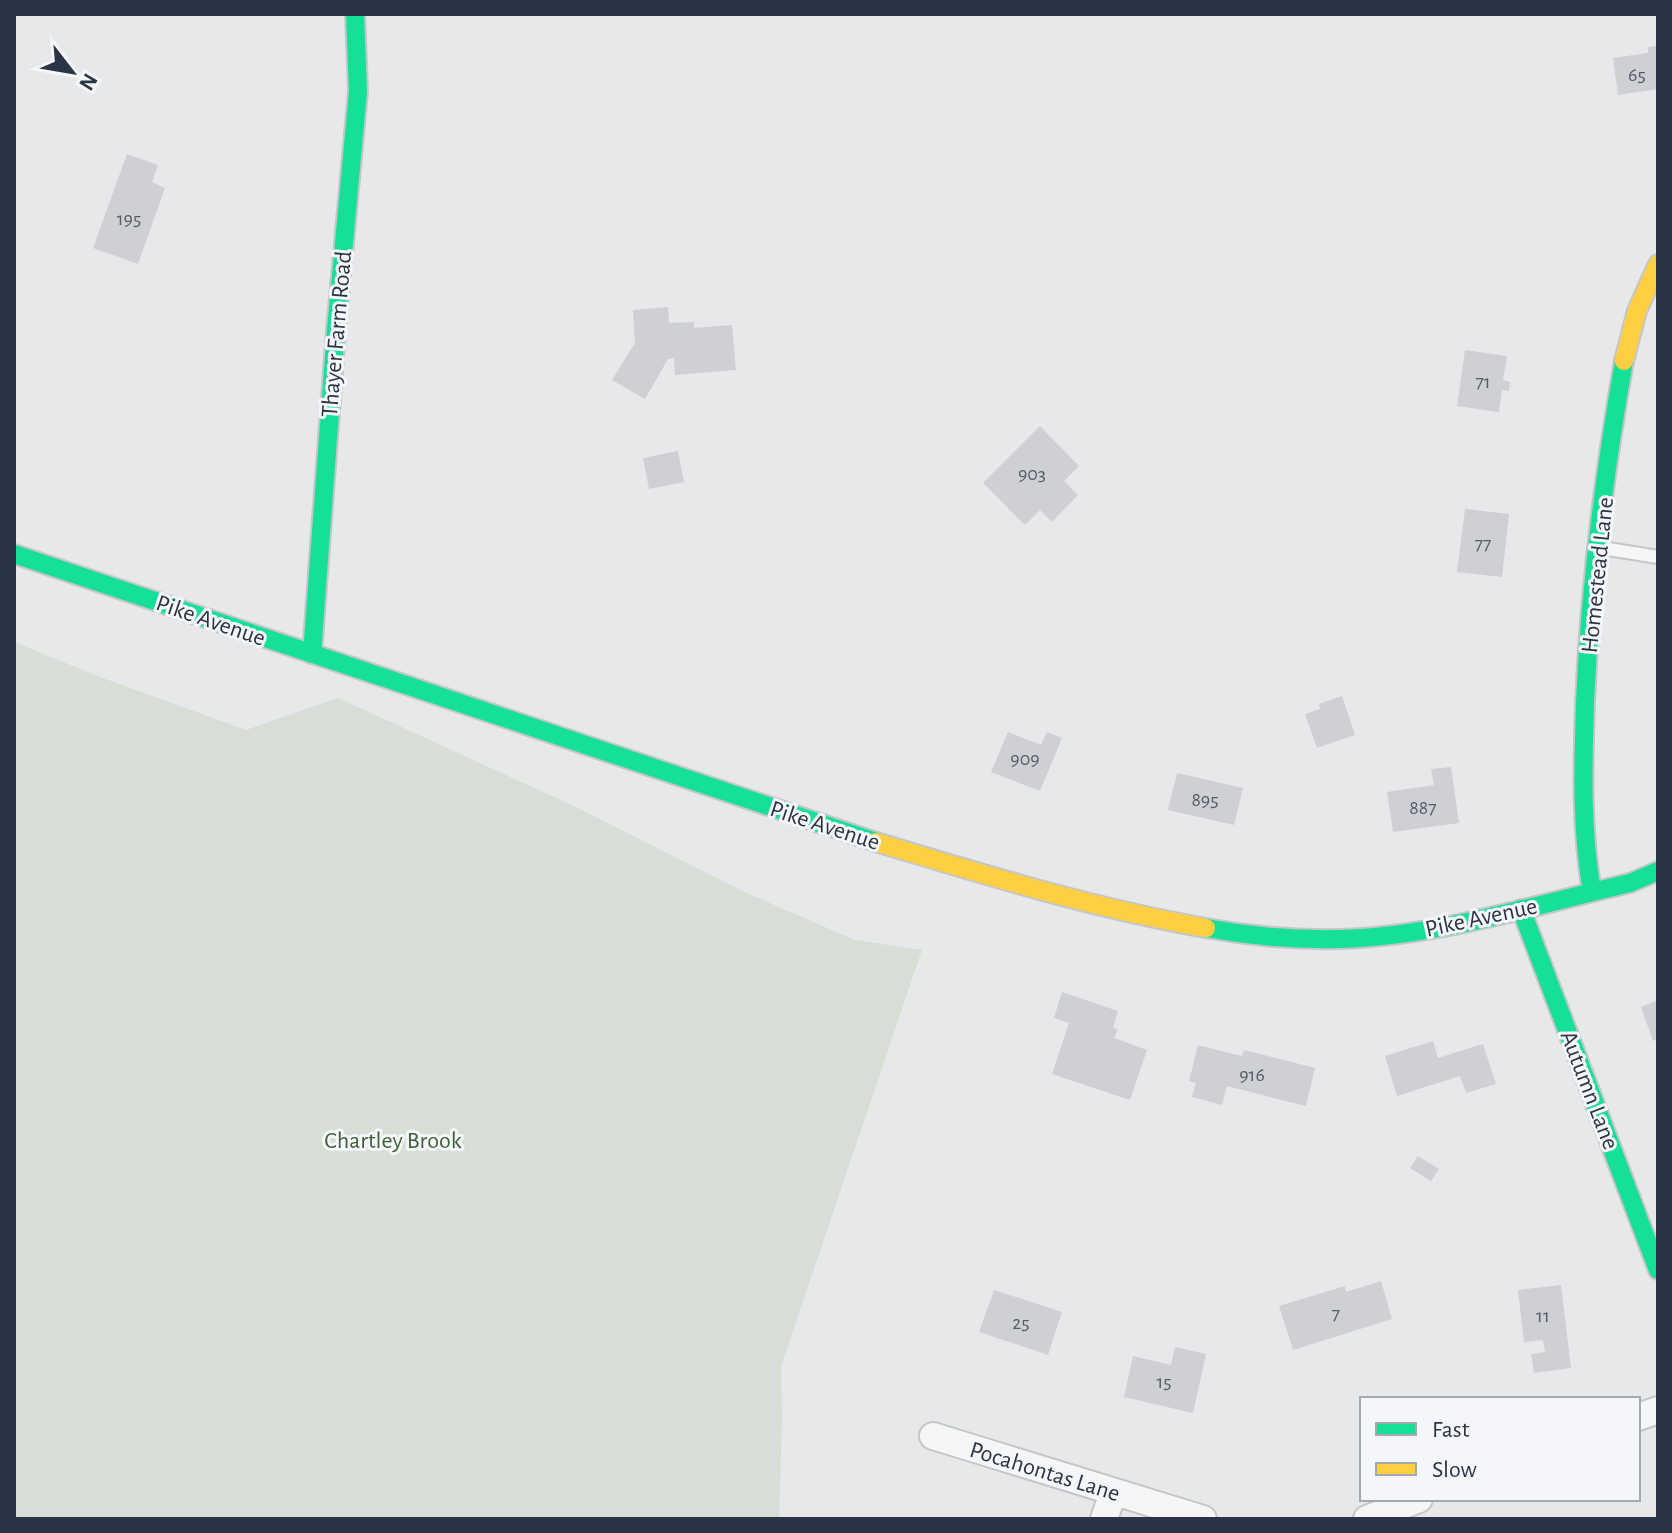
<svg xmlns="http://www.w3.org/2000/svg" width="1672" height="1533" viewBox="0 0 1672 1533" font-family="'Alegreya Sans',sans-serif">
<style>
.green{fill:#d6ded6}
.building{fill:#ced0d3}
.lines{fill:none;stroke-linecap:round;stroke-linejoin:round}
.lane-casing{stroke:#c4c6c8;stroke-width:16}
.street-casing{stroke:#c4c6c8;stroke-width:30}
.fast-casing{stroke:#c4c6c8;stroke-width:22}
.slow-casing{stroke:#c4c6c8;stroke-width:22}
.lane{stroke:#f5f6f7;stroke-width:12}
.street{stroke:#f5f6f7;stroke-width:26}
.fast{stroke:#16e098;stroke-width:18}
.slow{stroke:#ffcf43;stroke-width:18}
.labels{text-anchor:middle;stroke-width:6;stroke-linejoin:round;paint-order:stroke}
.number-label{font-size:20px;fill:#545c69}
.street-label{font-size:24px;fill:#2b3445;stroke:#f4f6f9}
.park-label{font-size:24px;fill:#3f6138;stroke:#f4f6f9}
</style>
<rect width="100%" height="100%" fill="#e6e8ea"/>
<path class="green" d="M14,642l86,35 146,53 92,-32 240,110 164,83 113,49 67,10 -141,416 1,52 -3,101h-765z"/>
<g class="building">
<path d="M1658,46v43l-40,6 -5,-37 35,-5v-6z"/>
<path d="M127,154l31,11 -6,17 13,6 -27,76 -45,-16z"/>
<path d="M668,307l1,16 25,-1v6l38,-3 4,45 -61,5 -1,-17 -6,1 -23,40 -33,-19 23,-37 -2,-33z"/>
<path d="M1465,350l42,6 -4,24 7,2 -1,9 -7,-1 -3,22 -42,-6z"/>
<path d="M1040,426l39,40 -15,15 14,14 -26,27 -12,-12 -15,15 -42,-42z"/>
<path d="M678,451l6,31 -35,7 -6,-31z"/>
<path d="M1465,509l44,5 -7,63 -45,-5z"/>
<path d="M1342,696l13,39 -38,13 -12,-34 15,-5 -1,-5z"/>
<path d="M1008,732l33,13 6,-13 15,6 -22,53 -49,-19z"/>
<path d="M1451,767l8,56 -66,9 -6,-40 47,-7 -3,-16z"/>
<path d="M1177,773l66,15 -9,37 -66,-15z"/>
<path d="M1062,992l56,19 -5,17 5,1 -4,9 33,12 -17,50 -78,-26 17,-51 -15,-5z"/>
<path d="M1658,1000v39l-5,2 -12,-34z"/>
<path d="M1433,1041l5,17 45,-14 13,40 -30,9 -6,-17 -63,20 -12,-40z"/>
<path d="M1198,1045l44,11 2,-6 71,18 -9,38 -79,-20 -5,19 -30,-8 4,-14 -7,-2z"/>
<path d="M1418,1156l21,13 -8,12 -21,-13z"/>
<path d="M1381,1281l11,38 -99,31 -14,-44 66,-20 1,6z"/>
<path d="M1561,1285l10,83 -37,5 -3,-19 14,-2 -2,-12 -19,2 -6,-52z"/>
<path d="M994,1290l68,22 -14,43 -69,-23z"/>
<path d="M1175,1347l31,7 -13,59 -69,-16 9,-41 38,9z"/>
</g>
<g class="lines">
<g class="lane-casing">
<path id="lane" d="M1602,548l56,9"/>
</g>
<g class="street-casing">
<g id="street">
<path d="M1638,1417l20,-7"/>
<path d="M933,1436l270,83"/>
<path d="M1104,1519l9,-26"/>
<path d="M1367,1519l52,-20"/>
</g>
</g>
<g class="fast-casing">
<g id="fast">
<path d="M14,554l862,288"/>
<path d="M312,654l24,-324 22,-239 -3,-77"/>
<path d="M1592,892c-11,-63 -9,-126 -7,-190 5,-114 19,-228 39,-341"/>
<path d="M1521,909l137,361"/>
<path d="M1206,928c43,8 90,12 134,11 98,-3 195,-34 290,-56l28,-12"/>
</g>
</g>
<g class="slow-casing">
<g id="slow">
<path d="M1624,361l13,-50 21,-47"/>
<path d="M876,842c109,33 217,66 330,86"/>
</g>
</g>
<use href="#lane" class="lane"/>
<use href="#street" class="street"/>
<use href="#fast" class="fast"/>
<use href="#slow" class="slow"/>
</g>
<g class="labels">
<g class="number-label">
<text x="1637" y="81">65</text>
<text x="129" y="225">195</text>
<text x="1483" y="388">71</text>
<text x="1032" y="480">903</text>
<text x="1483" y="550">77</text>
<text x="1025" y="765">909</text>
<text x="1205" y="806">895</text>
<text x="1423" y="814">887</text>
<text x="1252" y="1081">916</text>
<text x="1336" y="1320">7</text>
<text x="1543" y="1322">11</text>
<text x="1021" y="1329">25</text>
<text x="1164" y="1388">15</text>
</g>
<g class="street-label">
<text transform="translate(336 334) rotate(-85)" y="8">Thayer Farm Road</text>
<text transform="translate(1597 575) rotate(-84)" y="8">Homestead Lane</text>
<text transform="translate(211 620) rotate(19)" y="8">Pike Avenue</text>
<text transform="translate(825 825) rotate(18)" y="8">Pike Avenue</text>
<text transform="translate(1481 917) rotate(-12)" y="8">Pike Avenue</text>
<text transform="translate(1590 1090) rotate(69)" y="8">Autumn Lane</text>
<text transform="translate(1045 1471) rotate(17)" y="8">Pocahontas Lane</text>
</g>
<g class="park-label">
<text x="393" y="1148">Chartley Brook</text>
</g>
</g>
<rect width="1672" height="1533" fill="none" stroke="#2b3445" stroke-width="32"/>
<rect x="1360" y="1397" width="280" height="104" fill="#f4f6f9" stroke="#a4a8b1" stroke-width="2"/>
<rect x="1376" y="1423" width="40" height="12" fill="#16e098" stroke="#a4a8b1" stroke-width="2"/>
<text x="1432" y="1437" font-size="24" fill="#2b3445">Fast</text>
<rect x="1376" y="1463" width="40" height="12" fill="#ffcf43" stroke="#a4a8b1" stroke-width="2"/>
<text x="1432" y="1477" font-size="24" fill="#2b3445">Slow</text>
<g transform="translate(72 72) rotate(121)" stroke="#f4f6f9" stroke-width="6" paint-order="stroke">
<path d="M0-6L14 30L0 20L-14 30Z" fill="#2b3445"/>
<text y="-12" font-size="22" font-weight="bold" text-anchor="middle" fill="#2b3445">N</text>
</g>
</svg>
